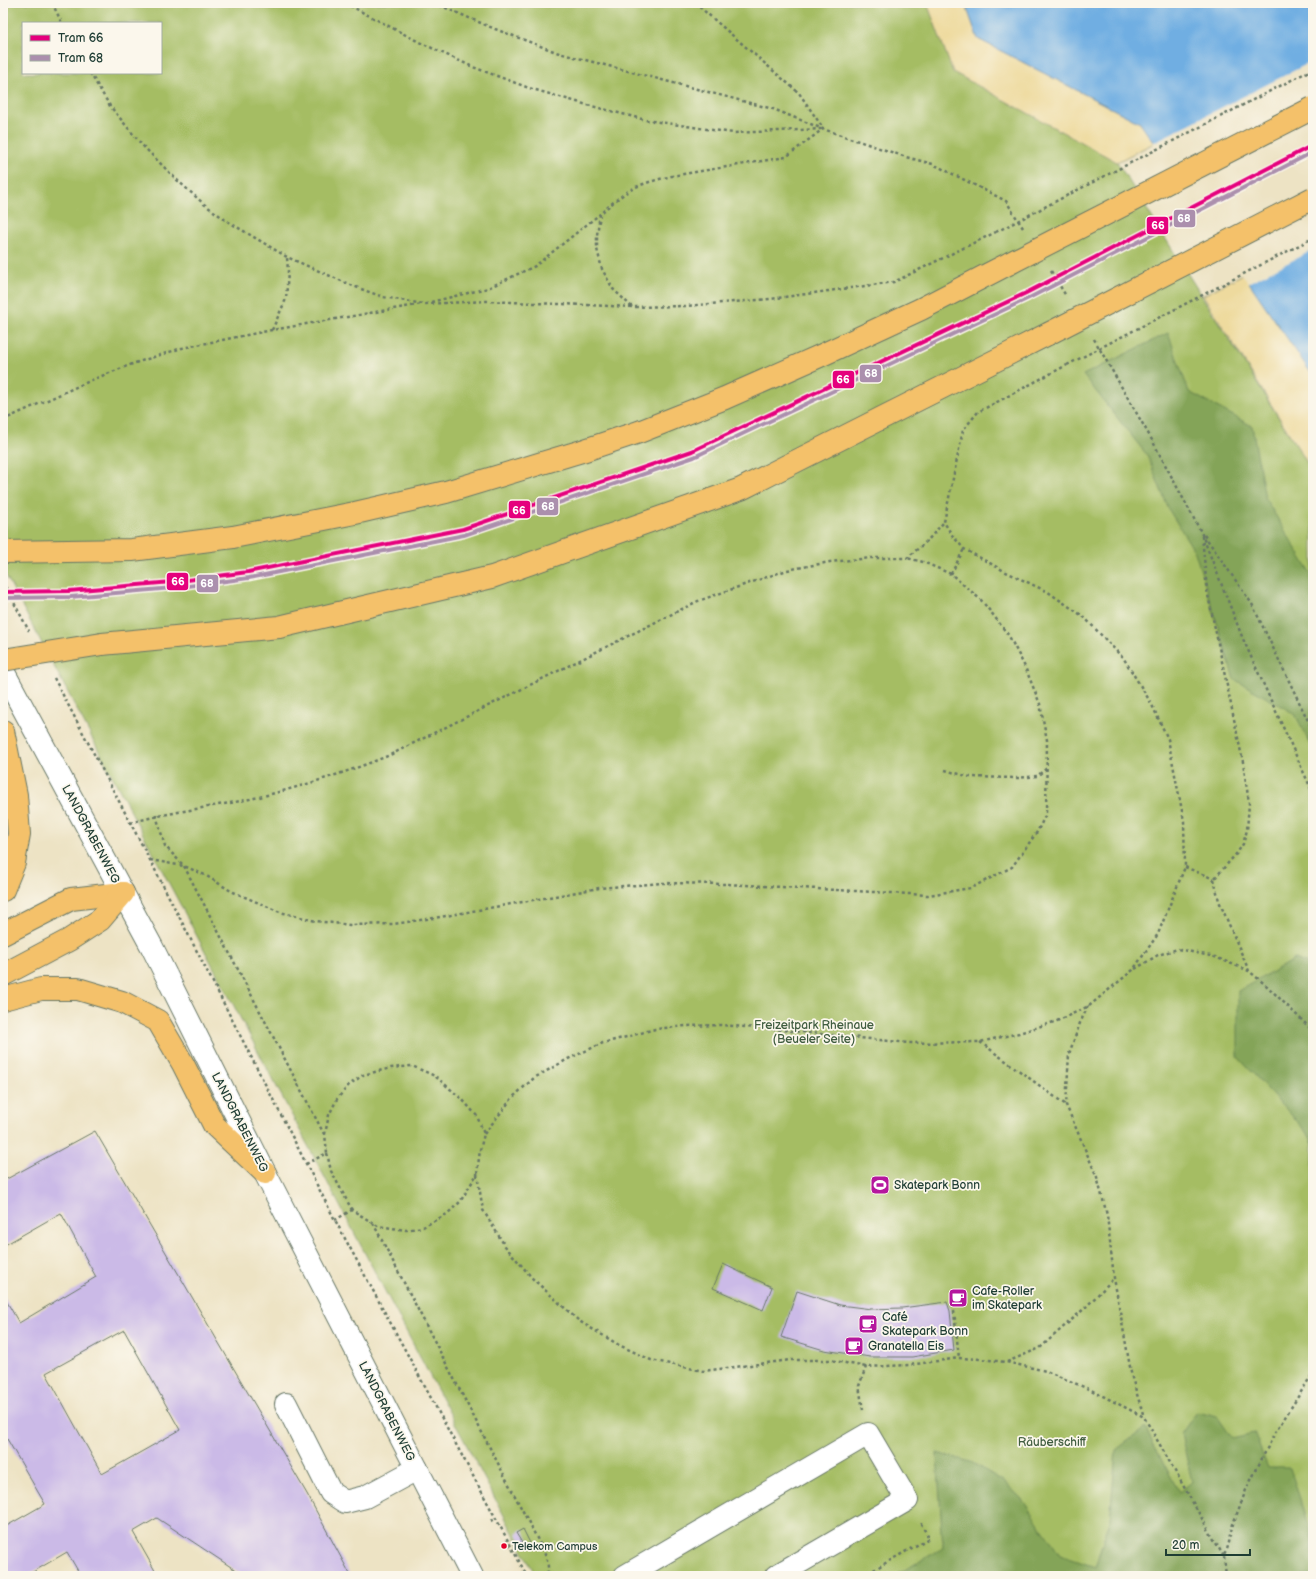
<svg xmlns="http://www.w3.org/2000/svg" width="1316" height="1579" viewBox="0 0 1316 1579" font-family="'Balsamiq Sans',sans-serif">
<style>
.green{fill:#a5bd63;stroke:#627d4c;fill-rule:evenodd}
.forest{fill:#84a459;stroke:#527046}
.sand{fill:#eeda9e;stroke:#868c69}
.water{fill:#6faee2;stroke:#47768b}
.pier{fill:#ede3c4}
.building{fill:#cbbae7;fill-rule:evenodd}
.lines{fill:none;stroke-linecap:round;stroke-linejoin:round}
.minor-casing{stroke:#677766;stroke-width:24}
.highway-casing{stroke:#677766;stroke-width:24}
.path{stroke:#677766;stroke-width:2.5;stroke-dasharray:3 3;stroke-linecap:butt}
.minor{stroke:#fff;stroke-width:22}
.highway{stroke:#f4c16a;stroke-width:22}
.highway-bridge-casing{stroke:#677766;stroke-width:24;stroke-linecap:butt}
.path-bridge{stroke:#677766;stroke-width:2.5;stroke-dasharray:3 3;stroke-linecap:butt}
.highway-bridge{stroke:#f4c16a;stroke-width:22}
.tram-1-casing{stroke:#fbf7ec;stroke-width:7}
.tram-2-casing{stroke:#fbf7ec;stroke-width:7}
.tram-1{stroke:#e5007d;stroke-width:4}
.tram-2{stroke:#ab8fad;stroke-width:4}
.bus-dot{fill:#e4002b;stroke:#fbf7ec;stroke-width:1.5}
.labels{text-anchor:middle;stroke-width:3.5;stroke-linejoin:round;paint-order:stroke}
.bus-label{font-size:11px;fill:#1f3d34;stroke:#fbf7ec;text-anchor:start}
.street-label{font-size:12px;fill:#1f3d34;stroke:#fbf7ec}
.park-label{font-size:12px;fill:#405d40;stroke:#fbf7ec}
.poi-label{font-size:12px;fill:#1f3d34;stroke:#fbf7ec;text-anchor:start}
.line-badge{stroke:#fbf7ec;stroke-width:1.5}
.badge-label{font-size:11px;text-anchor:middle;font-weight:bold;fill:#fff}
</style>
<rect width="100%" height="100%" fill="#fbf7ec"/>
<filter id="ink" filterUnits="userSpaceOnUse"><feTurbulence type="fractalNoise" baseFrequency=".025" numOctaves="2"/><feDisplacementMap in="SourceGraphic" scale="8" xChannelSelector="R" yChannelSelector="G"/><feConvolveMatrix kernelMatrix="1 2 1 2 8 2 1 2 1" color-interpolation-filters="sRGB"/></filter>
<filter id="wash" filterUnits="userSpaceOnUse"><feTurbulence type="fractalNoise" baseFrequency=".012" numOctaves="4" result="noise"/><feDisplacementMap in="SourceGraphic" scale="16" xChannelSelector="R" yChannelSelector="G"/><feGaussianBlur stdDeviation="0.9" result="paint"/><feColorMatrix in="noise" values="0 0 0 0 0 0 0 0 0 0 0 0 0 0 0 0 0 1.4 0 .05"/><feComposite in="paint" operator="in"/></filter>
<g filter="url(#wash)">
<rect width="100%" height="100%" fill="#ede3c4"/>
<path class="green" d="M3,3h924l26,69 164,90 196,310v1104h-777l-533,-1006zM23,23h138v50h-138z"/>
<g class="forest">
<path d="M1168,333l21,59 63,34 13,72 48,79v172l-18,-35 -61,-35 -39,-127 -26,-42 -22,-55 -64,-80z"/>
<path d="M1295,959l18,7v177l-6,-11 -69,-75v-66z"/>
<path d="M1197,1411l20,5 15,22 22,-5 14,35h22l23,73v35h-419l49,-28 -6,-95 34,9 32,19 19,18 38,56 35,12 15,-47 6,-70 29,-22 34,64 13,-10 -11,-48z"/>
</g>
<g class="sand">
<path d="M927,3h38l13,36 162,84 14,20 -37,19 -164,-90z"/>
<path d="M1245,273l19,31 49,72v96l-110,-177z"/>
</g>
<path class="water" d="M965,3h348v373l-173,-253 -162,-84z"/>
<path class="pier" d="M1313,61v189l-65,33 -96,-140z"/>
<g id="blocks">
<g class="building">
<path d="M95,1131l212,363 44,82h-116l5,-3 -83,-55 -24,14 25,44h-77l-14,-24 -41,24h-23v-48l42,-24 -42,-72v-137l16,28 77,-46 -35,-64 -58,33v-65zM124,1330l56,100 -78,44 -56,-101z"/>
<path d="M723,1264l49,23 -9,23 -50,-22z"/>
<path d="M797,1291l43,14 31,4 31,-1 45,-6 3,9 4,39 -42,7h-42l-46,-7 -43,-13z"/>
<path d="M523,1529l7,14 -6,3 -8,-13z"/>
</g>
</g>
</g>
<g filter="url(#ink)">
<use href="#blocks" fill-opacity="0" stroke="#677766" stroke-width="1"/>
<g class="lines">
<g class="minor-casing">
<g id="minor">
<path d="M3,671l149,276 113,226 207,403"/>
<path d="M286,1404l45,89 14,9 20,-5 52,-28"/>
<path d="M625,1576l243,-142 39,66 -131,76"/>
</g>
</g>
<g class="highway-casing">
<g id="highway">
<path d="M3,552l129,-2 101,-13 122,-24 91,-21 136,-41 57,-19 86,-34 97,-43 99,-46 89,-46"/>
<path d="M102,644l177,-17 213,-50 249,-88 307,-155"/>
<path d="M3,731l13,64 3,39 -5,29 -11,27"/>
<path d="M3,934l68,-35 52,-6"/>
<path d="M3,975l66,-35 31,-20 23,-27"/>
<path d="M3,999l38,-10h37l44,13 36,19 25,43 31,61 51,48"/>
</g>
</g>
<g class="path">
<path d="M52,3l10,20"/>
<path d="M345,3l76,40 52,24 56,21 55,16 62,16 87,13 88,-4"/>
<path d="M434,3l61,26 64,24 214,56 50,20 83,28 27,7 73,37 17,27"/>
<path d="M695,3l104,90 24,35"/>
<path d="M90,73l20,33 32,39 35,35 27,24 23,17 60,36 66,29 30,11 41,7 63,-3 146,6 52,-1 85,-7 124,-17 102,-50"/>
<path d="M1051,271l15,25"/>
<path d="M431,302l57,-14 47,-22 65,-52"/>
<path d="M632,307l-19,-18 -11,-20 -5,-20v-14l3,-21c11,-10 22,-20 36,-27 11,-5 24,-8 36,-11l114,-19 37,-28"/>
<path d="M272,330l14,-31 2,-27 -1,-15"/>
<path d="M1094,339l58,101 49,92 42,107 70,154"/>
<path d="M3,420l91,-41 41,-16 47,-15 90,-18 150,-26"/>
<path d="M1204,535l48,69 61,127"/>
<path d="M1202,536l5,54 36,172 6,41 -2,27 -4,14 -6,9 -23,26"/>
<path d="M951,574l13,-25"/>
<path d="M3,582l26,49"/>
<path d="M54,678l96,182 185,360 192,356"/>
<path d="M945,770l25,7 48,1 19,-2 10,-8"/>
<path d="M156,815l9,31 19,20 140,268"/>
<path d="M130,823c42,-12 86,-16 129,-26 45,-11 89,-25 131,-42l308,-154 89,-31 43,-8 41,-4h36l20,-17 17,-19"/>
<path d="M150,860l34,6 21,9 26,16 49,21 36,9 34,4 44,-1 46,-7 159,-29 63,-5 65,1 201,11 43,-7 41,-21 25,-35 9,-18 1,-74 -7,-36 -15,-37 -16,-31 -15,-20 -13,-16 -30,-26 -28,-12 -16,-4"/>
<path d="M1185,867l29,12"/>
<path d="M1214,879l5,22 30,70 18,15 46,45"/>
<path d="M1135,969l23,-14 20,-6 37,8 34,14"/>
<path d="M1088,1006l-8,17 -11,31 -3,51 31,72 10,38 7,63 18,100 12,39"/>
<path d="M980,1042l86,63"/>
<path d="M484,1134l29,-37 21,-19 34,-19 35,-16 27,-7 25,-7 31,-3 34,-1 52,4 137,14 71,-1 39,-9 38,-12 32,-15 44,-36 25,-36 27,-67 -1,-46 -16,-82 -17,-36 -27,-44 -40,-42 -36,-25 -42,-20 -42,-23 -12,-14 -8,-13 19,-92 15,-18 89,-47"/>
<path d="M327,1153l4,18 21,39"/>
<path d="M306,1164l21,-11 -2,-19 4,-19 8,-16 12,-14 14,-10 28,-7 21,-2 23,10 27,23 15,17 7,18 -4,16 -3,24 -17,28 -13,12 -24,13 -17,3 -28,-4 -26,-16 -17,10"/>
<path d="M477,1174l6,36 22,36 28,33 46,42 40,24 32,15 52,11 87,-11h40l36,7"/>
<path d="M373,1223l168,323c5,10 9,19 6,30"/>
<path d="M954,1311l5,47"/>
<path d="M1007,1362l33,-14 46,-41 27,-28"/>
<path d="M863,1410l-4,-24 7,-19 43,-2 50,-7 21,1 26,3 40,9 45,19 53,27 80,140 9,-33 13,-34 29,-57 38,-60"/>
<path d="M491,1521l5,-2"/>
<path d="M1224,1557l2,19"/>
<path d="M863,1576l66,-38 -9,-16"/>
</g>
<use href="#minor" class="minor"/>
<use href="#highway" class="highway"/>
<g class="highway-bridge-casing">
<g id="highway-bridge">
<path d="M1010,263l303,-155"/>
<path d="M1048,334l265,-136"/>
<path d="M3,660l99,-16"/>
</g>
</g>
<g class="path-bridge">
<path d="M996,232l317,-163"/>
<path d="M1067,365l246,-127"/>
</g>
<use href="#highway-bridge" class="highway-bridge"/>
<g class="tram-1-casing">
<path id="tram-1" d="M3,592l66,-1 103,-9 76,-10 215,-43 229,-78 334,-158 287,-148"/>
</g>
<g class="tram-2-casing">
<path id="tram-2" d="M3,598l67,-1 103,-9 76,-10 215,-43 230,-78 335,-159 284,-146"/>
</g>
<use href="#tram-1" class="tram-1"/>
<use href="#tram-2" class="tram-2"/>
</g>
</g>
<defs>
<g id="stadium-square" transform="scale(1)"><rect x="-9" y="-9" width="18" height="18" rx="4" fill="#b5179e" stroke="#fbf7ec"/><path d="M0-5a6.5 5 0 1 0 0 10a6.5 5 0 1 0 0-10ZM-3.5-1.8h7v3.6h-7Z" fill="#fff"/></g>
<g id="cafe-square" transform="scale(1)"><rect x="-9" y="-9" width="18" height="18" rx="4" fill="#b5179e" stroke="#fbf7ec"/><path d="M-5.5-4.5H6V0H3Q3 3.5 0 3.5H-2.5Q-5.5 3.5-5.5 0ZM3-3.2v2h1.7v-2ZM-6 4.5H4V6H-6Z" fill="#fff"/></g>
</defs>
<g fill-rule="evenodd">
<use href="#stadium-square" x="880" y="1185"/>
<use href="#cafe-square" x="958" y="1298"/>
<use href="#cafe-square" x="868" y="1324"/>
<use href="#cafe-square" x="854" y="1346"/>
</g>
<circle class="bus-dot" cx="504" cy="1546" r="3.5"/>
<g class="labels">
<g class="bus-label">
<text x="512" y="1550">Telekom Campus</text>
</g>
<g class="street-label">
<text transform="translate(91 834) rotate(62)" y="4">LANDGRABENWEG</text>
<text transform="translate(240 1122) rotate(63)" y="4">LANDGRABENWEG</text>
<text transform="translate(387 1411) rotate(63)" y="4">LANDGRABENWEG</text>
</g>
<g class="park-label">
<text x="814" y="1029">Freizeitpark Rheinaue<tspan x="814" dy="14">(Beueler Seite)</tspan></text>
<text x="1052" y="1446">Räuberschiff</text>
</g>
<g class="poi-label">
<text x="894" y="1189">Skatepark Bonn</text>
<text x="972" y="1295">Cafe-Roller<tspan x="972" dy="14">im Skatepark</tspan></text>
<text x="882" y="1321">Café<tspan x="882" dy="14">Skatepark Bonn</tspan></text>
<text x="868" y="1350">Granatella Eis</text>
</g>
</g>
<g class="line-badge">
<rect x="1173" y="209" width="23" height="19" rx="4" fill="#ab8fad"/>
<rect x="1146" y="216" width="23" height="19" rx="4" fill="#e5007d"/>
<rect x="859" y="364" width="23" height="19" rx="4" fill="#ab8fad"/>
<rect x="832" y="370" width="23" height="19" rx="4" fill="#e5007d"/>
<rect x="536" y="497" width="23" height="19" rx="4" fill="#ab8fad"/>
<rect x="508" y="500" width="23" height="19" rx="4" fill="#e5007d"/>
<rect x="166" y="572" width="23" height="19" rx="4" fill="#e5007d"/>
<rect x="196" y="574" width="23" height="19" rx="4" fill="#ab8fad"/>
</g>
<g class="badge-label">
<text x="1184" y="222">68</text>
<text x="1158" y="229">66</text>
<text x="871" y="377">68</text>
<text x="843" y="383">66</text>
<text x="548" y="510">68</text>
<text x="519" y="514">66</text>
<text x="178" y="585">66</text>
<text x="207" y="587">68</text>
</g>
<rect width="1316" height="1579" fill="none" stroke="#fbf7ec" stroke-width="16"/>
<rect x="22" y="22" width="140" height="52" fill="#fbf7ec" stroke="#a3ada2"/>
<rect x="30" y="35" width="20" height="6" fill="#e5007d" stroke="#a3ada2"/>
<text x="58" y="42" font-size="12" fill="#1f3d34">Tram 66</text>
<rect x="30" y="55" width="20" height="6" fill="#ab8fad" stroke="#a3ada2"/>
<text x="58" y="62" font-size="12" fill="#1f3d34">Tram 68</text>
<path d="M1166 1549v6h84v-6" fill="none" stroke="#1f3d34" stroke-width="2"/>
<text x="1172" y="1549" font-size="12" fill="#1f3d34" stroke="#fbf7ec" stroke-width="3" paint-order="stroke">20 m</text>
</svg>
